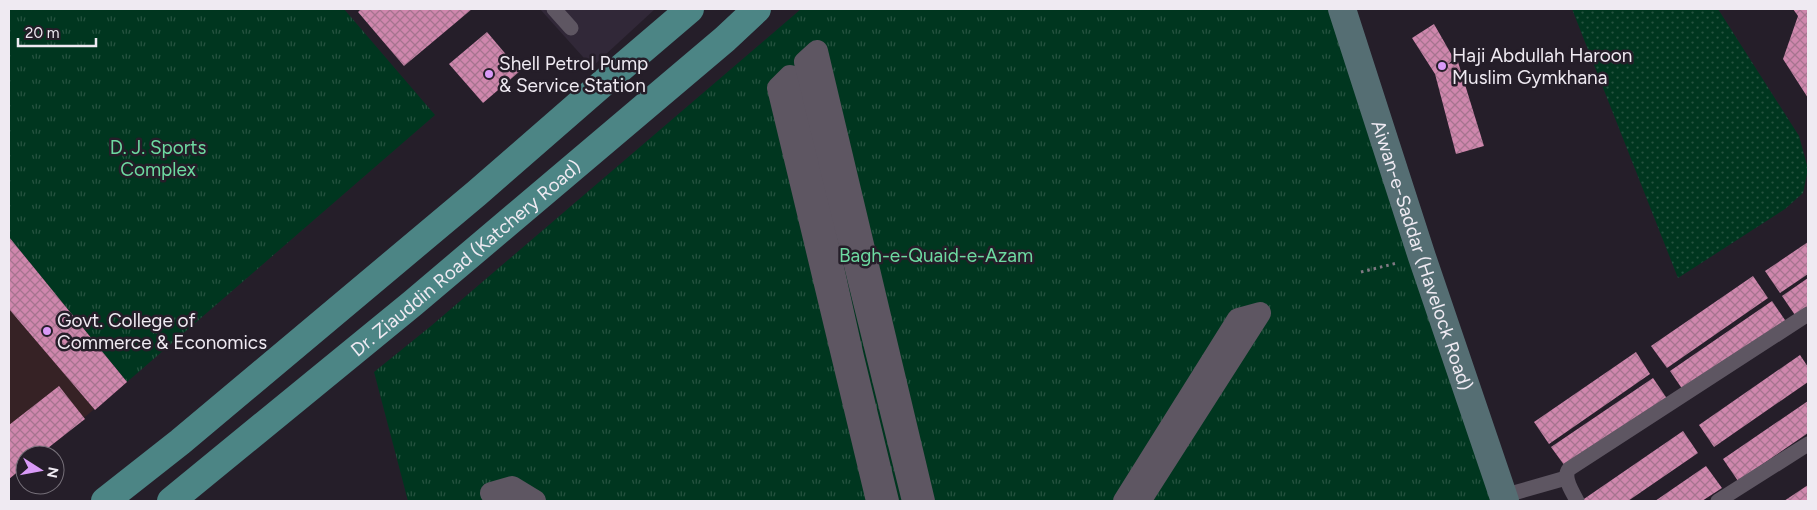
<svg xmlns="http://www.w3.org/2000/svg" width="1817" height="510" viewBox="0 0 1817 510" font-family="Figtree,sans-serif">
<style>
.commercial{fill:#312838}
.education{fill:#362225}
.grass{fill:url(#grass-dots)}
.park{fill:url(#park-tufts)}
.building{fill:url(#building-cross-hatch)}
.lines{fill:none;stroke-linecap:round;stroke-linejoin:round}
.path{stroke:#817a84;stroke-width:3;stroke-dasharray:2.5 4;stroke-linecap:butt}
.service{stroke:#5e5662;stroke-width:15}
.pedestrian{stroke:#5e5662;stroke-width:22}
.secondary{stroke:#556e73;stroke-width:28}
.primary{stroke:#4c8585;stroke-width:28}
.poi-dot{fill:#d99af7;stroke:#251e29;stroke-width:2}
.labels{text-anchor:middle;stroke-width:5;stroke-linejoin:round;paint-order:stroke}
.poi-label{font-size:19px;fill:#efeaf2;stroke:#251e29;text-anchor:start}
.park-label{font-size:19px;fill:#6ddaa1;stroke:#251e29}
.street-label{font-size:19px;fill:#efeaf2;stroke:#251e29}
</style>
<defs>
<pattern id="grass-dots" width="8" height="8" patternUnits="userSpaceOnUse" patternTransform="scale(1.25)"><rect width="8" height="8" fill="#00361f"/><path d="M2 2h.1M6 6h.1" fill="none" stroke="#265340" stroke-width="1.8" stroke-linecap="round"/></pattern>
<pattern id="park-tufts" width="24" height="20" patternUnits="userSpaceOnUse" patternTransform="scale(1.25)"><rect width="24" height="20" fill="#00361f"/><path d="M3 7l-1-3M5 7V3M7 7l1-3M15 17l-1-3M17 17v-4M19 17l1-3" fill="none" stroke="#265340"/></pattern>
<pattern id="building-cross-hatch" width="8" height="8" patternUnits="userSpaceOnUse" patternTransform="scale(1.25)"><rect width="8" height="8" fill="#cf87ad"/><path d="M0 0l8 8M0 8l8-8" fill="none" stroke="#a6748f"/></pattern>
</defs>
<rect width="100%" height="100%" fill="#251e29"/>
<path class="commercial" d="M540,9h115l-63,58z"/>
<path class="education" d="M9,237l118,145 -88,73h-14v11l-16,13z"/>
<path class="grass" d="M1572,9h146l81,127 9,33 -5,24 -18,16 -107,69z"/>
<g class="park">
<path d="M9,9h335l91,106 -308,267 -118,-145z"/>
<path d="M801,9h541l156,492h-1090l-34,-129 57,-46z"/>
</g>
<g class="building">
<path d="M361,9h111l-68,57 -46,-54z"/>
<path d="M1793,9h15v89l-25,-39 15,-43z"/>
<path d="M1434,24l20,35 -6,5 10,-2 26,84 -28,8 -21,-80 -23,-36z"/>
<path d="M487,32l33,39 -37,32 -34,-39z"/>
<path d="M9,237l118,145 -32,28 -86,-101z"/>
<path d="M1808,242v32l-28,19 -15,-22z"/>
<path d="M1753,276l15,22 -101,70 -16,-22z"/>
<path d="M1808,278v32l-11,8 -15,-22z"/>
<path d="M1772,301l15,22 -102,70 -15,-22z"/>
<path d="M1636,352l14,22 -101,70 -15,-22z"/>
<path d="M1800,355l8,12v15l-94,65 -15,-22z"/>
<path d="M1653,378l15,22 -101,69 -16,-22z"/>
<path d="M59,386l26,33 -46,36h-14v11l-16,13v-54z"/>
<path d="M1808,401v32l-70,48 -15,-22z"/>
<path d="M1683,431l15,22 -70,48h-47z"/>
<path d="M1706,466l16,22 -20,13h-47z"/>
<path d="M1808,485v16h-24z"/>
</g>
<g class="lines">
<path class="path" d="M1361,272l36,-9"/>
<g class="service">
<path d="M554,9l17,19"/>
<path d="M1503,496l63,-18"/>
<path d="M1577,501c-4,-9 -15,-23 -8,-32l239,-155"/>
<path d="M1718,501l90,-57"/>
</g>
<g class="pedestrian">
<path d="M504,501l-13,-8 21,-6 23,14"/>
<path d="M877,501l-99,-413 12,-12 63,281 35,144"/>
<path d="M913,501l-108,-439 12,-11 107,450"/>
<path d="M1124,501l114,-182 22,-6 -120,188"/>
</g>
<path class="secondary" id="s1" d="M1342,9l80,248 83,244"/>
<g class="primary">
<path d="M105,501l75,-59 297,-249 124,-108 89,-76"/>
<path id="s2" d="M171,501l242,-198 312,-264 32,-30"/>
</g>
</g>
<g class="poi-dot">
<circle cx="1442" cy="66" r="5"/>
<circle cx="489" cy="74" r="5"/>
<circle cx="47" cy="331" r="5"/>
</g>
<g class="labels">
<g class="poi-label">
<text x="1452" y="62">Haji Abdullah Haroon<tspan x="1452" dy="22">Muslim Gymkhana</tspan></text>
<text x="499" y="70">Shell Petrol Pump<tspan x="499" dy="22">&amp; Service Station</tspan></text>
<text x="57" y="327">Govt. College of<tspan x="57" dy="22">Commerce &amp; Economics</tspan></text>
</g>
<g class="park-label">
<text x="158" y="154">D. J. Sports<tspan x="158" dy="22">Complex</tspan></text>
<text x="936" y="262">Bagh-e-Quaid-e-Azam</text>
</g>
<g class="street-label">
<text dy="7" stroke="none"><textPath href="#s1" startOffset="259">Aiwan-e-Saddar (Havelock Road)</textPath></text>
<text dy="7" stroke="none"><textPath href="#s2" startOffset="382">Dr. Ziauddin Road (Katchery Road)</textPath></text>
</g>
</g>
<rect width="1817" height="510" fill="none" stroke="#efeaf2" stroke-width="20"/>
<g transform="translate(40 470) rotate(101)"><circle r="24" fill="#251e29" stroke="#767079"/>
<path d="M0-4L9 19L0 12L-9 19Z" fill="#d99af7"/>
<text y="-8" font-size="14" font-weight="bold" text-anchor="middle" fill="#efeaf2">N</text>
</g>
<path d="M18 38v8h78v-8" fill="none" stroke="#efeaf2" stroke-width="2.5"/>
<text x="25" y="38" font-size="15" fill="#efeaf2" stroke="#251e29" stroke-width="4" paint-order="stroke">20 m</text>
</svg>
